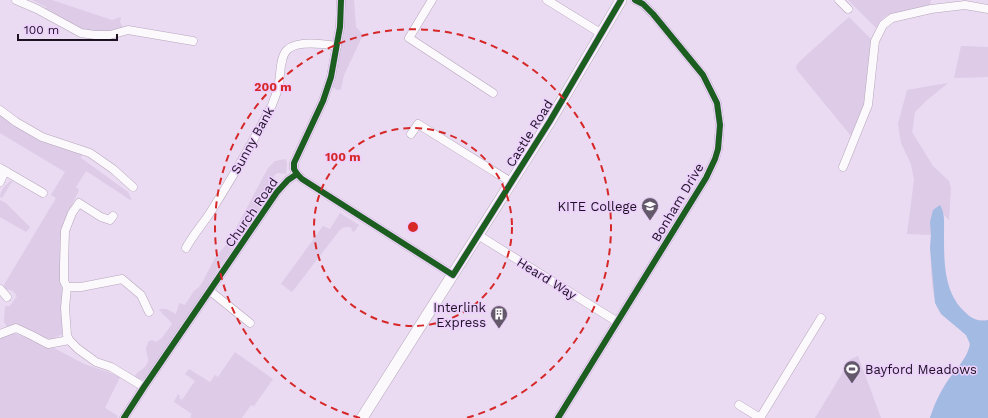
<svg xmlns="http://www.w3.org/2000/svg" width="988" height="418" viewBox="0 0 988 418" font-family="'Work Sans',sans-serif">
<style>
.green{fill:#ddcbe7}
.water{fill:#a3bae3}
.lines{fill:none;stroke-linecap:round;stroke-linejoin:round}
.street-casing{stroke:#b4a7ba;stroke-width:9}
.secondary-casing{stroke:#b4a7ba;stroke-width:12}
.street{stroke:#fcf9fd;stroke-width:8}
.secondary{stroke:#fcf9fd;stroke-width:11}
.cycleway-casing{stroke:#edd0fd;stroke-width:8}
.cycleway{stroke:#1b5e20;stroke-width:6}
.ring{fill:none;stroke:#d62828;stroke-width:2;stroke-dasharray:7 5}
.labels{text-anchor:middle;stroke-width:3;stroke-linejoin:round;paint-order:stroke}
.street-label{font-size:13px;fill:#1c1222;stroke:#edd0fd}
.poi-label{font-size:13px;fill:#1c1222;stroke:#edd0fd;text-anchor:end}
.centre{fill:#d62828;stroke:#edd0fd;stroke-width:2}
.ring-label{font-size:12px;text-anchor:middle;font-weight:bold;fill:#d62828;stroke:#edd0fd;stroke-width:3;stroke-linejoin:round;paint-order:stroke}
</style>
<rect width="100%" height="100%" fill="#eadaf2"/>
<g class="green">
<path d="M32,0h20l60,20 9,-3 -1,5 3,6c-7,2 -15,5 -22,5 -19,0 -40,-14 -56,-22l1,-4z"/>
<path d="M345,0h9l2,27 7,8 -19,40 -3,14 -4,1 -6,-4 9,-37z"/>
<path d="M848,0h83l-1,5 -29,7 -17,5 -8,11z"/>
<path d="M849,17l23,23c-1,26 -5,75 -21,96l-54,-66 -1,-4 5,-6z"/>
<path d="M961,46l27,1v30l-34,1z"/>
<path d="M948,83l-21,17 -12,12 -3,20 21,34 16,15 2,7 -2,32 -6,-6 1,5c0,31 -5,71 21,94 7,6 14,9 23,7v33l-58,65c4,-13 11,-28 19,-39 8,-11 19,-22 21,-35 -3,-15 -20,-20 -29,-31 -11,-11 -11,-61 -10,-78l-24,-1 7,-54 -3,-16 -10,-21 -3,-19 9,-34z"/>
<path d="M0,115l16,11 28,16 38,12 -1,4 47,34 4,9 -46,-30 -10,16 3,3 -15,32 -4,58 2,11v25l2,17 -13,7 -27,-10 -17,-3 -3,-5 1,-16h5l7,-10 -4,-5 -8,-2 -1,-4 52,-87 -5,-3 14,-23 -65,-39z"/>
<path d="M286,159l1,5 -1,10 -9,-1 -4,4 -11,22 -4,13 -41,58 -28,46 -6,5 -14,24 -25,34 -6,1 -4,-2c2,-7 9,-7 13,-14 3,-5 -1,-10 -1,-16 1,-2 2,-4 2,-6l4,-2 4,2 6,-4 10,-14c-3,-6 -10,-9 -13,-15h8l9,5 3,-11 6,2 9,-14 5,-4 4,-6 12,-23 14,-17 39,-73 7,-7z"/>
<path d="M13,180l-11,18 -2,-1c0,-6 7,-15 13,-17z"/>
<path d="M0,200l6,3 24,24 -4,5 -26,-15z"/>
<path d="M340,213l19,12 -5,7 -3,-2 1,-2c-6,-2 -9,-1 -13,3l-47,61 -11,-8 42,-58 7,3z"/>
<path d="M14,333l40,15 30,16 24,8 12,5 -15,31 13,8 -1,2h-117v-82z"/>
<path d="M235,352l38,27 -19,27 -3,-1 -9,13h-50l-2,-1 2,-3 -18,-12 4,-8 2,2 -1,2 3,2 13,-19 -10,-7 4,-5 21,13 5,-7 3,2z"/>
<path d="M858,356l23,62h-66l36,-59z"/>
</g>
<path class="water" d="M940,205c5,8 4,18 4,27 0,28 -1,61 22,81 6,6 13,9 22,7v98h-58c4,-13 11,-28 19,-39 8,-11 19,-22 21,-35l-4,-9 -25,-21 -6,-11 -5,-55 1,-13 -1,-13 3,-12z"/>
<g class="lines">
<g class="street-casing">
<g id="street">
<path d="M16,0l21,9 44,24 14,2h15l18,-5 65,11"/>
<path d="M341,0l-1,27 -9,50 -8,24 -29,62v6l3,5 5,5 151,96"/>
<path d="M432,0l-23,38 84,55"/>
<path d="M547,0l55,34"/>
<path d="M839,0l9,9"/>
<path d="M0,110l16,12 26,15 48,16 23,16 20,18"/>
<path d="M411,134l7,-10 93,58"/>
<path d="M843,167l25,-62 7,-64 8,-16 9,-7 39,-9 34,-4 23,4"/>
<path d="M0,168l43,25"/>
<path d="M0,182l5,-11"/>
<path d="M113,216l-3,4 -9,-3 -22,-14 -7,10 -7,18 -1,34v16l3,6 -2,21 2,27 2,5 9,9 18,13 15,5 33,20"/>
<path d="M478,235l138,86"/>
<path d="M186,248c7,-13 16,-23 24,-35 22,-35 43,-71 62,-108 2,-6 5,-12 6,-17 3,-11 1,-30 9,-38 10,-10 37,-6 50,-4"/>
<path d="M67,287h14l41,-8 19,16 8,17"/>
<path d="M0,289l7,8"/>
<path d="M210,291l40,32"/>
<path d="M0,334l16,-6 15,7 17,9 21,-4"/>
<path d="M739,405l21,13"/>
<path d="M124,418l20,-31 133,-195 11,-12 9,-6"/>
<path d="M558,418l148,-240 9,-19 3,-10 2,-24 -3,-22 -14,-28 -50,-61 -10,-10 -8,-4"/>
<path d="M760,418l61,-100"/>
</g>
</g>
<g class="secondary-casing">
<path id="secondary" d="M362,418l188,-297 71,-121"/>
</g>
<use href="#street" class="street"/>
<use href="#secondary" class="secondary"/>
<g class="cycleway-casing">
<g id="cycleway">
<path d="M341,0l-1,27 -9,50 -8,24 -29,62v6l3,5 5,5 151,96 97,-154 71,-121"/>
<path d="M124,418l20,-31 133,-195 11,-12 9,-6"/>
<path d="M558,418l148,-240 9,-19 3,-10 2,-24 -3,-22 -14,-28 -50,-61 -10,-10 -8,-4"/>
</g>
</g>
<use href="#cycleway" class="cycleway"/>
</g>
<g class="ring">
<circle cx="413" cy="227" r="99"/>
<path d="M360 418A198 198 0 1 1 466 418"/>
</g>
<defs>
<g id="university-pin" transform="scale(0.9)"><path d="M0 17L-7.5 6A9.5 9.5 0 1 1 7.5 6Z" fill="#64586b" stroke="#edd0fd"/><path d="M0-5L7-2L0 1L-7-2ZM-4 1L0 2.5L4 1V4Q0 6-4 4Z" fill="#fff"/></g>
<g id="building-pin" transform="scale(0.9)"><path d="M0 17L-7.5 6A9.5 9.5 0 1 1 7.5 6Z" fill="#64586b" stroke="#edd0fd"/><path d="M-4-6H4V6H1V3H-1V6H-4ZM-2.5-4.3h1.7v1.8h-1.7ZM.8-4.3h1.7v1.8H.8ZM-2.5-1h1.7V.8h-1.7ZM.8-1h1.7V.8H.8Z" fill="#fff"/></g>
<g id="stadium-pin" transform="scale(0.9)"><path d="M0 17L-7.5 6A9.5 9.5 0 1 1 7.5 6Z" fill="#64586b" stroke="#edd0fd"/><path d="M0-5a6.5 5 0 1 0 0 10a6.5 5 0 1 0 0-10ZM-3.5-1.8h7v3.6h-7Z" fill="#fff"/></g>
</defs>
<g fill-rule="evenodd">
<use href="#university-pin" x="650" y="206"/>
<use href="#building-pin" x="499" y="314"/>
<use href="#stadium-pin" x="852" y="369"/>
</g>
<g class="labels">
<g class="street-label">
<text transform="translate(529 133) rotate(-58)" y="5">Castle Road</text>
<text transform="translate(252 140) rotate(-61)" y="5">Sunny Bank</text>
<text transform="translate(677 202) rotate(-59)" y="5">Bonham Drive</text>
<text transform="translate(251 212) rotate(-55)" y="5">Church Road</text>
<text transform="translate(547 278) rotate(32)" y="5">Heard Way</text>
</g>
<g class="poi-label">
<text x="637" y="211">KITE College</text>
<text x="486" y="312">Interlink<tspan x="486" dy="15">Express</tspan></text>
<text x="865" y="374" text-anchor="start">Bayford Meadows</text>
</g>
</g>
<circle cx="413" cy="227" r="6" class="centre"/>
<g class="ring-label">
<text x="273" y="91">200 m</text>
<text x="343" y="161">100 m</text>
</g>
<path d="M18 34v6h99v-6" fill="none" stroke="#1c1222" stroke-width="2"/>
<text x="24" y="34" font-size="12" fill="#1c1222" stroke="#edd0fd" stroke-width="3" paint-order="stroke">100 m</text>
</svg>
